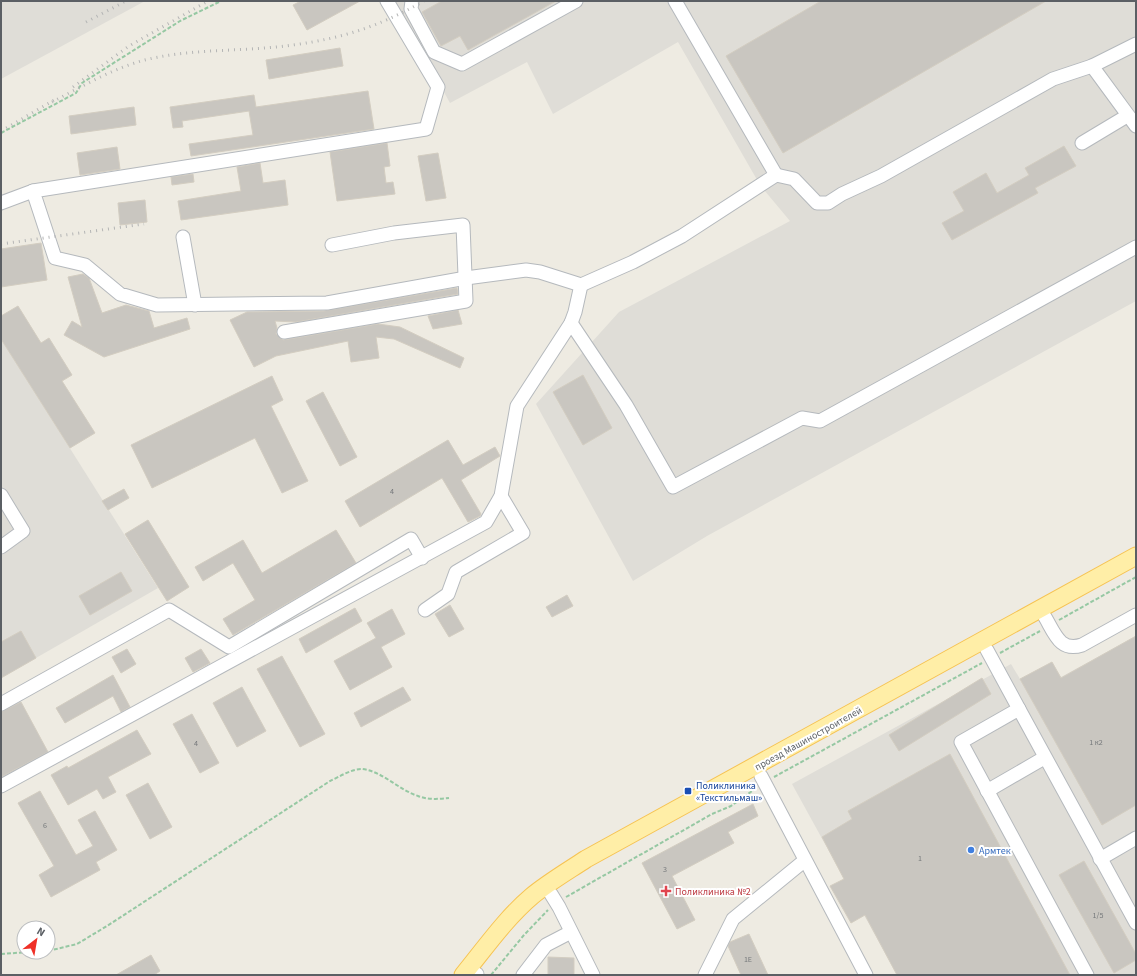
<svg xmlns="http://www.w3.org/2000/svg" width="1137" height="976" viewBox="0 0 1137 976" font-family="'Source Sans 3',sans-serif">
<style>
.industrial{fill:#dfddd7}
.building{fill:#c9c6c0;stroke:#d3cdc1}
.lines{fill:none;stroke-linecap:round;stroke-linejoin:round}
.minor-casing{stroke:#b5b9bd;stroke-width:15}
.major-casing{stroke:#f6c353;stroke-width:19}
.path{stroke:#96c8a3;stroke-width:2;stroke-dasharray:4 2;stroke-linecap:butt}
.minor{stroke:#fff;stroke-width:13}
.major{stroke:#ffeea7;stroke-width:17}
.rail{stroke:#b4b5b5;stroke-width:3;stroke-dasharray:1 5;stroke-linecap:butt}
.transit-dot{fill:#1a4fb4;stroke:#fff;stroke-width:1.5}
.shop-dot{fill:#3f7fe0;stroke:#fff;stroke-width:1.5}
.health-dot{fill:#e0444e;stroke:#fff;stroke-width:1.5}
.labels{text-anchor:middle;stroke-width:4;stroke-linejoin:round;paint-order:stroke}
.number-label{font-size:8px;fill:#76797b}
.street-label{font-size:10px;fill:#5b5f64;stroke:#fff}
.transit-label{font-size:10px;fill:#164399;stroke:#fff;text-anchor:start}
.shop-label{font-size:10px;fill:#366cbe;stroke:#fff;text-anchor:start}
.health-label{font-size:10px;fill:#be3a42;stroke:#fff;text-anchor:start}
</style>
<rect width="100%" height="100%" fill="#eeebe2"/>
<g class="industrial">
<path d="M1,1h144l-144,78z"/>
<path d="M394,1h742v300l-429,235 -74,45 -97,-177 83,-92 171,-91 -30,-36 -82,-143 -125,72 -26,-52 -77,41z"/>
<path d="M1,339l157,249 -157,90z"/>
<path d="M1136,636v339h-239l-105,-191 219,-120 9,15 32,-17 9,15z"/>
</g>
<g class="building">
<path d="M301,1h59l-53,29 -14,-25z"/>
<path d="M442,1h114l-88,49 -8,-14 -19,10 -19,-34z"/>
<path d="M821,1h225l-263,152 -57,-97z"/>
<path d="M340,48l3,18 -74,13 -3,-19z"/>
<path d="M368,91l6,38 -183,27 -2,-12 64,-9 -4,-24 -67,10 1,6 -10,1 -3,-21 84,-12 2,12z"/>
<path d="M134,107l2,18 -65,9 -2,-18z"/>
<path d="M387,143l3,23 -6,1 2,16 7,-1 2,12 -58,7 -7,-49z"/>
<path d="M1064,146l12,20 -41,22 3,5 -86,47 -10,-17 22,-12 -11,-19 33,-19 11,20 32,-18 -4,-7z"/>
<path d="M117,147l3,22 -40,6 -3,-22z"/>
<path d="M438,153l8,45 -20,3 -8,-45z"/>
<path d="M260,163l3,20 22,-3 3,25 -107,15 -3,-19 63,-10 -4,-24z"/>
<path d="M193,174l1,8 -22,3 -1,-8z"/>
<path d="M145,200l2,22 -27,3 -2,-22z"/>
<path d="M41,243l6,37 -46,7v-38z"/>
<path d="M83,274l6,4 13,35 24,-8 23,6 5,17 33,-10 3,11 -86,28 -40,-22 8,-14 10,6 -14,-50z"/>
<path d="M457,288l1,6 -162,28 -21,-1 2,7 -1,6 7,6 95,-16 22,3 64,31 -4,10 -66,-29 -18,-2 3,21 -28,4 -3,-21 -72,15 -22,11 -24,-47 17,-8 77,-1z"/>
<path d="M18,306l23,37 8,-5 23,37 -10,6 33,52 -25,15 -69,-109v-23z"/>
<path d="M458,310l4,14 -29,5 -5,-13z"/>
<path d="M583,375l29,53 -29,17 -30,-53z"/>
<path d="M272,376l11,24 -12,6 37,75 -26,12 -27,-55 -103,50 -21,-43z"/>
<path d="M323,392l34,65 -17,9 -34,-65z"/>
<path d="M448,440l15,25 32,-18 5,9 -39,24 20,34 -1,2 -12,6 -26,-44 -82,49 -15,-26z"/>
<path d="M124,489l5,9 -21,12 -6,-9z"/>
<path d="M148,520l41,67 -22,14 -42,-67z"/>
<path d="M336,530l20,33 -123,72 -10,-16 32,-19 -22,-37 -30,18 -8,-14 48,-27 19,33z"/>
<path d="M121,572l11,19 -42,24 -11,-19z"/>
<path d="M567,595l6,11 -21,11 -6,-10z"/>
<path d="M450,605l14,24 -15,8 -14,-23z"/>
<path d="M355,608l7,13 -56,32 -7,-14z"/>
<path d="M392,609l13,25 -24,13 11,20 -42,23 -16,-29 42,-23 -9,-15z"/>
<path d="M21,631l15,27 -35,20v-36z"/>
<path d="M1136,636v169l-34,20 -82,-146 32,-17 9,16z"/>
<path d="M127,649l9,15 -15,9 -9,-16z"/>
<path d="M201,649l9,14 -17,9 -8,-14z"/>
<path d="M282,656l43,78 -25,13 -43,-78z"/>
<path d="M113,675l17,32 -9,5 -8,-16 -48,27 -9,-15z"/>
<path d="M982,678l9,16 -92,57 -10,-16z"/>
<path d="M242,687l24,44 -29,16 -24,-44z"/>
<path d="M403,687l8,13 -50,27 -7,-14z"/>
<path d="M21,702l27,50 -47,25v-65z"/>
<path d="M192,714l27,49 -19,10 -27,-49z"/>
<path d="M137,730l14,24 -43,23 8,15 -13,7 -6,-10 -29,16 -17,-30 16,-9 1,2z"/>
<path d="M950,754l120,221h-173l-32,-60 -14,8 -21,-37 14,-7 -22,-42 30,-18 -4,-8z"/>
<path d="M148,783l24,44 -22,12 -24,-44z"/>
<path d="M40,791l36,64 17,-9 -15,-26 17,-9 22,39 -21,12 4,8 -49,27 -12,-22 15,-9 -36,-63z"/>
<path d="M753,804l5,12 -30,16 6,11 -62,33 23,44 -18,9 -35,-66z"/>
<path d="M1084,861l52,93v6l-22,13 -55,-98z"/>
<path d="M749,934l19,41h-27l-13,-29 2,-4z"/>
<path d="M151,955l9,16 -6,4h-38z"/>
<path d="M548,957l26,1v17h-26z"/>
</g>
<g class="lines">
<g class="minor-casing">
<g id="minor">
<path d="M387,1l51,86 -12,42 -393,62 22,67 30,7 35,29 37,11 170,-2 139,-25 60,-8 14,2 41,13 52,-23 49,-26 94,-61 18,4 23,24h11l14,-9 39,-18 172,-97 39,-13 44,-22"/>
<path d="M412,1l-1,8 23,43 28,12 114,-63"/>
<path d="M675,1l101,174"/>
<path d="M1092,66l44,60"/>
<path d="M1082,143l45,-27"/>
<path d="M1,203l32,-12"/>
<path d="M183,237l12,68"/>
<path d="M571,323l55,82 47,82 129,-69 18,3 316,-174"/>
<path d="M284,332l182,-31 -3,-76 -69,8 -62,12"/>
<path d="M1,495l22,36 -22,16"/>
<path d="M425,610l23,-16 8,-22 67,-39 -22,-37"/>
<path d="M1045,617c10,17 15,35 37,28l54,-30"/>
<path d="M987,650l32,59"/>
<path d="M1,704l168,-94 60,37 182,-108 11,19"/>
<path d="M761,776l105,199"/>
<path d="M1,786l485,-264 15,-26 16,-90 54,-83 4,-11 6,-27"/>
<path d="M987,791l57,-33"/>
<path d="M1100,859l36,-21"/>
<path d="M551,894l8,13 34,68"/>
<path d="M477,974v1"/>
<path d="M523,975l23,-30 25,-13"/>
<path d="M705,975l28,-56 71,-58"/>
<path d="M1087,975l-126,-233 58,-33 117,214"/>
</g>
</g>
<g class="major-casing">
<path id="major" d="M463,975c22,-27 43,-57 69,-79 17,-14 36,-25 54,-37l550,-303"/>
</g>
<g class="path">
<path d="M1,133l75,-40 6,-10 98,-62 41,-20"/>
<path d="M1059,620l77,-43"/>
<path d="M1000,653l40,-22"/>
<path d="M774,777l208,-114"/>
<path d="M566,897l146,-83 19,-8 24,-17"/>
<path d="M48,951l29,-7 30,-18 223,-145c9,-4 21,-12 32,-12 20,2 37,21 56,27 10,4 21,3 31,2"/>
<path d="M1,954l28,-2"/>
<path d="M491,975l33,-40 24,-25"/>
</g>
<use href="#minor" class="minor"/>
<use href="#major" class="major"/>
<g class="rail">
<path d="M86,22l40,-21"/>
<path d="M73,87l56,-41 79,-45"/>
<path d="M52,102c31,-16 63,-35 97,-43 48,-11 96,-7 144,-14 51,-7 87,-19 131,-44"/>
<path d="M1,131l55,-32"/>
<path d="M1,244l143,-20"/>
</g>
</g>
<rect class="transit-dot" x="684" y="787" width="8" height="8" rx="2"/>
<circle class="shop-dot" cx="971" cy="850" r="4"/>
<path class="health-dot" d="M664 885h4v4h4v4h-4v4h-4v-4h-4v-4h4z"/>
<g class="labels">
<g class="number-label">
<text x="392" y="494">4</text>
<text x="1096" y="745">1 к2</text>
<text x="196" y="746">4</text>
<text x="45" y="828">6</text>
<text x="920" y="861">1</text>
<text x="665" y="872">3</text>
<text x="1098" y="918">1/5</text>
<text x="748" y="962">1Е</text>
</g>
<g class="street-label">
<text transform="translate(808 738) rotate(-29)" y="4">проезд Машиностроителей</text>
</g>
<g class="transit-label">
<text x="696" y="789">Поликлиника<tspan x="696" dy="12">«Текстильмаш»</tspan></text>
</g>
<g class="shop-label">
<text x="979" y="854">Армтек</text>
</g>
<g class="health-label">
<text x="675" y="895">Поликлиника №2</text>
</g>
</g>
<rect width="1137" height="976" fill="none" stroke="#5b5f64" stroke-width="4"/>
<g transform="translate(36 940) rotate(31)"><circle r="19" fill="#ffffff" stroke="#bdbfc1"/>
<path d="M0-3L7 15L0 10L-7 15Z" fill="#ef3027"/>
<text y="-6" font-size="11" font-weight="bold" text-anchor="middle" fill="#5b5f64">N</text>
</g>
</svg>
